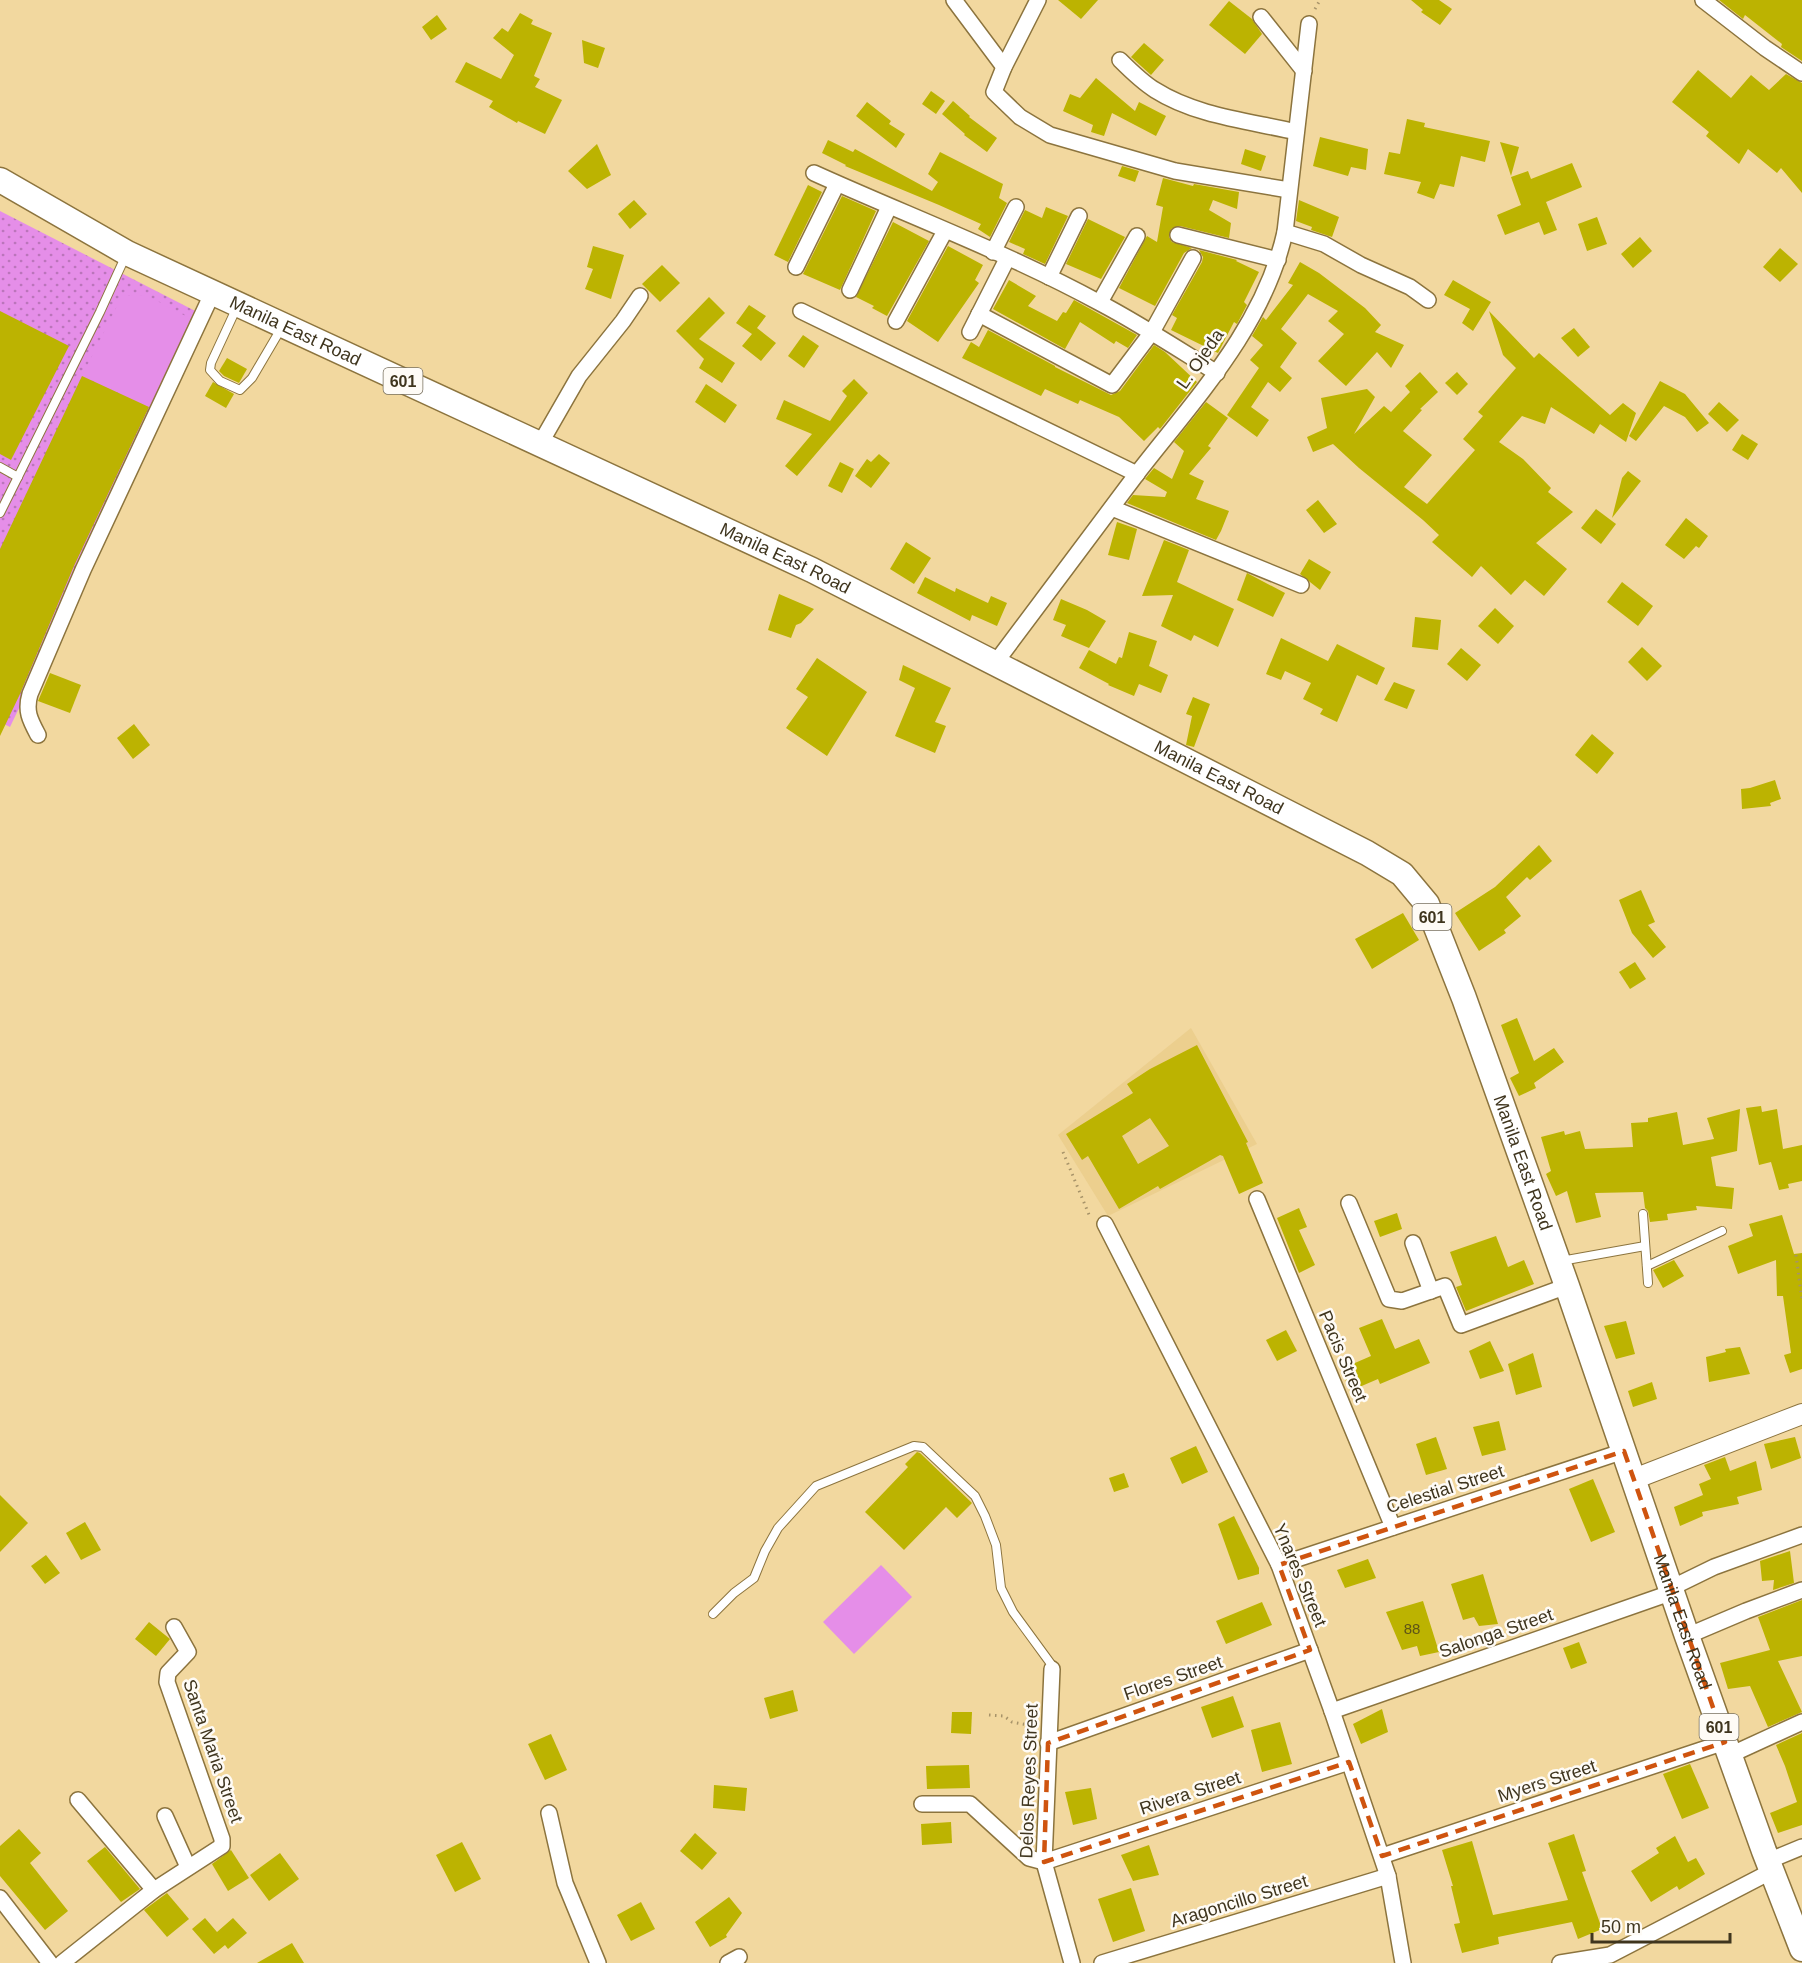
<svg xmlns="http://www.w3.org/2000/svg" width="1802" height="1963" viewBox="0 0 1802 1963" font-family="Helvetica,sans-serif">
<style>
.built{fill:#eccf8e}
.grass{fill:url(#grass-dots)}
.garden{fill:#e58ee8}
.building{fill:#bcb301;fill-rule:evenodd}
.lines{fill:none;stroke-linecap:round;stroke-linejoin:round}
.service-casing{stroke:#8c743e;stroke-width:10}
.minor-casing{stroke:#8c743e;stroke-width:18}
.tertiary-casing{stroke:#8c743e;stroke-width:22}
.primary-casing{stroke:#8c743e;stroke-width:27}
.path{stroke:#a79369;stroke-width:3;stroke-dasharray:1.5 4.5;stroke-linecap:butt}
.service{stroke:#fff;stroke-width:8}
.minor{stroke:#fff;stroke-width:15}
.tertiary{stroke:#fff;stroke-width:20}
.primary{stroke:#fff;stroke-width:24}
.marked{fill:none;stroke:#cf540f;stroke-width:4.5;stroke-dasharray:12 8;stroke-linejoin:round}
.labels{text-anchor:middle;stroke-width:5;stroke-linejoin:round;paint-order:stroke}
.number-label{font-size:15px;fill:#5e5417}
.shield{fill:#fefbf6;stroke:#78705f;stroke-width:1.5}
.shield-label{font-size:16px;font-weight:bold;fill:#3f351e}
.street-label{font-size:18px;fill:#3f351e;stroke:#fefbf6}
</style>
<defs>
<pattern id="grass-dots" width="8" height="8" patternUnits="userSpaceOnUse" patternTransform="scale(1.5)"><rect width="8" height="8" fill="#e58ee8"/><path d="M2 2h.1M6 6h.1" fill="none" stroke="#bb75bb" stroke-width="1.8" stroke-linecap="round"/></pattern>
</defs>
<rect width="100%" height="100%" fill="#f2d89f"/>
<path class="built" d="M1191,1028l66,116 -149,72 -50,-81z"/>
<path class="grass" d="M0,211l207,106 -197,410 -10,-5z"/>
<g class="garden">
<path d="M146,295l51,27 -44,87 -71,-33 40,-80z"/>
<path d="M881,1565l31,32 -58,57 -31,-32z"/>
</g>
<g class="building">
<path d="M1058,0h40l-17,19z"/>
<path d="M1411,0h28l13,9 -12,16 -19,-13 2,-2z"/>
<path d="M1719,0h83v61l-21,-14 1,-3 -37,-29 -2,4z"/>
<path d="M1229,1l23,18 10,15 -17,20 -36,-29z"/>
<path d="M520,13l13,7 -2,4 21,9 -18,43 6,3 -5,8 27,13 -17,34 -27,-13 -1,2 -28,-16 4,-6 -38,-19 11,-20 35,17 13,-24 -21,-17 9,-10 6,4z"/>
<path d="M437,15l10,14 -16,11 -9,-13z"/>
<path d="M582,40l23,8 -7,20 -14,-5z"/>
<path d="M1144,43l20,17 -13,15 -20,-18z"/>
<path d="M1698,70l33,28 20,-23 18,15 17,-16 16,9v110l-21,-25 -4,5 -29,-24 -9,15 -33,-28 3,-4 -37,-30z"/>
<path d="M1096,78l39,33 4,-9 27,14 -10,20 -44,-23 -8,23 -13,-4 2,-7 -30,-14 7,-17 10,4z"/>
<path d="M931,91l14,10 -9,13 -14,-10z"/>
<path d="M953,101l17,15 -1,1 28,21 -10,14 -23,-17 1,-1 -23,-20z"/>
<path d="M867,102l24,19 -2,3 16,10 -9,14 -40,-32z"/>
<path d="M1407,119l18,4 -1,4 66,14 -5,21 -24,-6 -7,31 -14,-3 -6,15 -17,-6 4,-11 -37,-8 5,-22 11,2z"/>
<path d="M1320,137l48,12 -2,21 -15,-3 -3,9 -35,-10z"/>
<path d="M828,140l25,12 2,-3 77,42 6,-9 -10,-8 12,-22 63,32 -4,14 8,5 -17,34 -12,-8 3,-5 -42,-19 -94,-39 1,-1 -24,-12z"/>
<path d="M1500,142l19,5 -8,29z"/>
<path d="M597,144l14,31 -24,14 -19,-18z"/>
<path d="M1245,149l21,7 -5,15 -20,-7z"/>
<path d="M1572,163l10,24 -36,15 11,28 -13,5 -5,-13 -34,13 -8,-20 24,-10 -10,-28 17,-6 3,8z"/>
<path d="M1122,166l17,5 -4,11 -17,-6z"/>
<path d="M1163,178l30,8 1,-2 45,8 -2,17 -24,-9 -4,10 22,13 -2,15 -49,-12 -9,3 -2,8 3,5 20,6 -8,5 -29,53 -36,-18 28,-52 10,6 6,-35 -7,-2z"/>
<path d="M808,185l14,7 -34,70 -14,-7z"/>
<path d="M842,196l34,15 -36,79 -37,-16z"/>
<path d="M634,200l13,14 -17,15 -12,-15z"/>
<path d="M1299,200l40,17 -7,20 -21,-7 1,-3 -16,-6z"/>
<path d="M1046,207l22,9 -23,48 -22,-10 2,-5 -16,-7 16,-32 17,8z"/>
<path d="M1597,217l10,27 -20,7 -9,-27z"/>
<path d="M1088,219l37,18 -24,42 -35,-15z"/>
<path d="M893,222l36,19 -42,75 -15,-8 2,-2 -18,-9z"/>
<path d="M1640,237l12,14 -19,17 -12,-14z"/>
<path d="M593,246l31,9 -13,44 -26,-10 8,-20 -6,-2z"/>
<path d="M948,246l35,19 -8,15 4,3 -41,59 -31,-21z"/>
<path d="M1780,248l18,16 -18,18 -17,-15z"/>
<path d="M1199,250l38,10 -1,1 23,11 -15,30 3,3 -10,19 -3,-2 -16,31 -47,-23 6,-12 -5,-3 30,-53 1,-5z"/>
<path d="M1300,262l19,11 46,35 16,17 -6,7 29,13 -13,23 -14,-16 -31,34 -28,-25 26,-27 -16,-13 10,-10 -30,-17 -27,35 16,14 -17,24 12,11 -12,14 -12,-10 -17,25 18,13 -12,17 -30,-22 32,-47 -9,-8 13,-15 -11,-9 11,-19 3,3 27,-35 -5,-2z"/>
<path d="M662,265l18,18 -20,19 -18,-18z"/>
<path d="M1009,280l27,16 -8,10 29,15 6,-9 3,1 8,-13 63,35 -9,13 -12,-7 -2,3 -34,-22 -15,27 -72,-40z"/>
<path d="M1453,280l38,22 -18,29 -11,-8 8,-14 -26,-14z"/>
<path d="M709,297l16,16 -26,26 36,24 -13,20 -23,-15 5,-9 -28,-28z"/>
<path d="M749,305l17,11 -9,12 19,15 -15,18 -19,-15 10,-12 -16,-11z"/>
<path d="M0,311l69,35 -58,114 -11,-6z"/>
<path d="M1489,311l45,47 5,-5 71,62 13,-12 13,10 -10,29 -26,-18 -6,10 -43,-27 -6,17 -23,-8 -23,26 24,17 28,29 -3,4 25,20 -37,31 31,26 -23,27 -19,-16 -14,15 -30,-29 -9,11 -40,-35 7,-7 -16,-15 -64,-52 -26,-24 -20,8 -6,-15 20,-9 -6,-30 46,-9 8,8 -21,37 30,-28 7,6 19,-20 -5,-6 15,-14 18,20 -18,17 2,1 -19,21 29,24 -28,32 23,17 48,-54 -12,-11 20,-23 -5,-4 38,-44 -13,-13z"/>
<path d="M1574,328l16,19 -12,10 -17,-19z"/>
<path d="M988,330l67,36v1l56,28 9,-4 34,-46 11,7 32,30 -37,47 -2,-2 -14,14 -25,-24 -39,-17 -2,4 -33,-15 -4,7 -79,-38 9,-16 8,5z"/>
<path d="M803,335l16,11 -15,22 -16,-12z"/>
<path d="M227,358l20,11 -8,14 -15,-7 -5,-5z"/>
<path d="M1457,372l11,12 -11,11 -12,-12z"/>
<path d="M82,376l67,31 -75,159 -54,128 -20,42v-187z"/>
<path d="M854,379l14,14 -71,83 -12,-10 27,-32 -36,-15 8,-19 46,21 17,-25 -5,-5z"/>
<path d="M1660,381l25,13 24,29 -12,9 -12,-15 -21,-11 -28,35 -7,-5z"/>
<path d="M213,382l21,12 -8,14 -21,-12z"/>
<path d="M706,384l31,21 -12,18 -30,-21z"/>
<path d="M1206,402l22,16 -20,28 3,2 -22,26 15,7 -8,18 33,12 -8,20 -5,9 -89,-37 6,-8 32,2 2,-5 -22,-13 9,-11 18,11 12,-28 -10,-9z"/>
<path d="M1719,402l20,18 -12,12 -19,-18z"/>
<path d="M1742,434l16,10 -10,16 -16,-10z"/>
<path d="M879,454l11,9 -19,25 -16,-12 12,-17 4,3z"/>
<path d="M840,462l14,7 -12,24 -14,-7z"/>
<path d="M1628,471l13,10 -29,37 10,-40z"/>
<path d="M1318,500l19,24 -13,9 -18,-23z"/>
<path d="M1596,509l20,15 -15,20 -20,-16z"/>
<path d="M1686,518l22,18 -9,12 -3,-2 -12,13 -19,-14z"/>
<path d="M1117,522l20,7 -8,31 -21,-5z"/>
<path d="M1164,540l25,10 -12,32 57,27 -16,38 -24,-12 -3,6 -30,-15 12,-31 -31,1z"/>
<path d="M906,542l25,16 -17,26 -24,-15z"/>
<path d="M1309,559l22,13 -11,18 -20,-16z"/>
<path d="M1247,573l38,20 -12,24 -36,-17z"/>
<path d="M925,577l30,15 1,-4 32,15 3,-7 16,7 -10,23 -25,-11 -2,6 -53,-28z"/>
<path d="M1622,582l31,24 -15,20 -31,-24z"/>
<path d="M779,594l35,15 -13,14 -5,2 -5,13 -23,-8z"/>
<path d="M1061,599l26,11 19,11 -17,27 -28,-12 5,-11 -13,-5z"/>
<path d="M1495,608l19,18 -16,18 -20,-18z"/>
<path d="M1415,617l26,3 -3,30 -26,-3z"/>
<path d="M1129,632l28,9 -8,25 19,9 -7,18 -22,-9 -5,12 -26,-11 1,-1 -30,-16 10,-18 27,14 3,-7 3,1z"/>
<path d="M1281,638l47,23 9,-17 48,24 -8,17 -20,-10 -20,47 -17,-8 3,-5 -20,-10 8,-16 -26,-12 -4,9 -15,-6z"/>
<path d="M1642,647l20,19 -15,15 -19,-19z"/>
<path d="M1461,648l20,17 -14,16 -20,-17z"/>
<path d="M817,658l50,34 -40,64 -41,-28 22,-31 -12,-8z"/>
<path d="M903,665l48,23 -16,34 11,4 -11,27 -40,-17 20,-48 -16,-8z"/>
<path d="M50,673l31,12 -11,28 -32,-12z"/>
<path d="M1394,682l21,8 -8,19 -23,-9z"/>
<path d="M1193,697l17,7 -16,43 -8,-2 6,-29 -6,-2z"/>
<path d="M134,724l16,21 -17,14 -16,-21z"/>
<path d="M1592,734l22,19 -17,21 -22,-19z"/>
<path d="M1775,780l6,19 -11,4 1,3 -29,3 -1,-20 9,-1z"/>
<path d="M1539,845l13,16 -22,19 -3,-3 -21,20 15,19 -17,14 2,3 -27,18 -24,-38 40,-26z"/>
<path d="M1641,890l14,32 -7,3 18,22 -13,11 -21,-25 -13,-33z"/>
<path d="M1403,913l16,27 -47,29 -17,-30z"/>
<path d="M1635,962l11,17 -16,10 -11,-17z"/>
<path d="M1517,1018l17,43 20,-13 10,14 -30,21 2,5 -17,8 -9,-18 9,-5 -18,-48z"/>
<path d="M1197,1045l51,97 -2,1 17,40 -24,11 -16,-38 -3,-1 -60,34 -2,-3 -39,23 -31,-53 -6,4 -16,-26 67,-41 -6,-9 23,-15zM1150,1118l19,28 -31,18 -16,-28z"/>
<path d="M1761,1106l1,6 15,-3 6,40 19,-4v36l-14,3 1,4 -10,2 -8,-28 -12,3 -13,-57z"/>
<path d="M1740,1109l-3,42 -26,6 5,29 18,2 -2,21 -36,-3 1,4 -30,4 1,6 -18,2 -2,-11 -3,-3 -2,-16 -48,1 6,24 -25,6 -9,-32 -11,5 -10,-22 5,-3 -10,-34 23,-6 1,4 15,-4 5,18 48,-2 -2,-24 17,-1v-4l29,-6 6,33 31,-6 -7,-21z"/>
<path d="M1299,1208l8,19 -8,3 16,35 -16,8 -22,-55z"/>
<path d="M1397,1213l5,16 -22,8 -6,-16z"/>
<path d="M1782,1215l12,39 8,-1v116l-12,4 -6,-18 7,-2 -8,-57h-6l-1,-36 -38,14 -10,-28 25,-10 -4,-12z"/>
<path d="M1496,1236l12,31 16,-7 10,24 -68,27 -10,-24 6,-2 -12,-33z"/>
<path d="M1674,1260l10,16 -21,12 -10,-18z"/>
<path d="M1382,1319l13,30 24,-10 11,24 -50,21 -2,-5 -28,12 -9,-22 30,-13 -12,-28z"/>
<path d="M1626,1321l9,33 -19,5 -12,-33z"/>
<path d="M1286,1330l11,21 -20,10 -11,-21z"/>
<path d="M1490,1341l14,30 -24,8 -11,-28z"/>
<path d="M1740,1347l10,27 -41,8 -3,-25 20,-5 -1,-3z"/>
<path d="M1533,1353l9,34 -26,8 -8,-31z"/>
<path d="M1652,1382l5,17 -24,8 -5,-16z"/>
<path d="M1499,1421l7,29 -24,6 -9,-29z"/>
<path d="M1436,1437l11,32 -21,6 -10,-31z"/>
<path d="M1795,1437l6,21 -30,11 -7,-25z"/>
<path d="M1196,1446l12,26 -26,12 -12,-26z"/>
<path d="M917,1452l3,1 52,50 -15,15 -11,-11 -42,43 -39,-38 43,-45 -3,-3z"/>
<path d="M1725,1457l5,14 26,-10 6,29 -25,7 2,7 -37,8 1,4 -23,10 -6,-19 29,-12 -4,-11 12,-5 -7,-14z"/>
<path d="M1124,1473l5,14 -15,5 -5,-14z"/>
<path d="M1593,1479l22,53 -24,10 -22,-53z"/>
<path d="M0,1495l28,28 -28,29z"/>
<path d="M1234,1516l25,52v6l-21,6 -20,-56z"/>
<path d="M85,1522l16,28 -20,10 -15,-27z"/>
<path d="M1790,1551l4,32 -21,7 1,-10 -12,1 -2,-20z"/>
<path d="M46,1555l14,18 -15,11 -14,-18z"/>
<path d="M1368,1559l8,19 -31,10 -8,-18z"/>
<path d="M1483,1574l15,50 -19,2 -5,-9 -11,3 -12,-36z"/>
<path d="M1802,1600v56l-24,5 24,51 -34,15 -18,-41 -22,3 -8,-26 50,-13 -12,-33z"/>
<path d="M1423,1601l16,51 -19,4 -3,-10 -15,4 -16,-38z"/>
<path d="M1262,1602l10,23 -46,19 -10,-23z"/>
<path d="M149,1622l21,17 -14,17 -21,-17z"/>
<path d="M1579,1642l8,21 -16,6 -8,-21z"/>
<path d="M793,1690l5,21 -28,8 -6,-21z"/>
<path d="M1233,1696l11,31 -32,11 -11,-31z"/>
<path d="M1382,1709l6,23 -27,12 -8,-20z"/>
<path d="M952,1712h20l-1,22 -20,-1z"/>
<path d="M1280,1722l12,42 -30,8 -11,-42z"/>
<path d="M1802,1733v92l-24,8 -8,-20 27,-11 -12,-36 -9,-21z"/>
<path d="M551,1734l16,36 -22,10 -17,-36z"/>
<path d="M1690,1764l19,44 -27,11 -19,-45z"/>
<path d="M969,1765l1,23 -43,1 -1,-23z"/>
<path d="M714,1785l33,3 -2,23 -32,-3z"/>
<path d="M1091,1788l6,31 -24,6 -8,-33z"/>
<path d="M951,1822l1,21 -30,2 -1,-21z"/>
<path d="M19,1829l22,24 -11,10 38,48 -23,19 -45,-54v-30z"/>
<path d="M695,1833l22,20 -15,17 -22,-19z"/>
<path d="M1574,1834l12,37 -4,1 20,57 -24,10 -6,-17 -74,15 1,7 -37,9 -8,-29 6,-1 -9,-37h2l-11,-36 30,-9 21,74 75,-15 -20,-57z"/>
<path d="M1675,1836l13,26 8,-4 9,16 -26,16 -2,-4 -26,16 -20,-31 28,-18 -3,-5z"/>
<path d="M462,1842l19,37 -26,13 -19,-37z"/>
<path d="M1149,1845l10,30 -26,6 -12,-26z"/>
<path d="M105,1847l35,42 -19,13 -34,-41z"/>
<path d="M231,1850l18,28 -21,13 -16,-27z"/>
<path d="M280,1853l19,26 -30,22 -19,-26z"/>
<path d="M1131,1888l14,43 -32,11 -15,-43z"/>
<path d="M167,1893l22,26 -22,18 -23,-27z"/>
<path d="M729,1897l13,16 -16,22 1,2 -17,10 -15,-25z"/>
<path d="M641,1902l14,27 -24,12 -14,-26z"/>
<path d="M205,1918l12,14 16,-14 14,15 -19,16 -3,-4 -11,9 -22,-25z"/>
<path d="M292,1943l12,20h-47z"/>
</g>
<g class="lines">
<g class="service-casing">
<g id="service">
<path d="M237,307l-26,56 -1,7 10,11 20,9 12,-12 30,-51"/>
<path d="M0,467l18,10"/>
<path d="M0,513l100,-201 26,-57"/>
<path d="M1643,1214l5,69"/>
<path d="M1561,1261l84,-15"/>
<path d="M1647,1266l75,-35"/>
<path d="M713,1614l21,-21 20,-15 11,-27 13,-23 38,-42 98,-40 9,1 52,49 10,20 11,29 5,43 12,24 38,52 1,5"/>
</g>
</g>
<g class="minor-casing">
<g id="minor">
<path d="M954,0l50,67"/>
<path d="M1038,0l-34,67 -10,25 26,25 30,18 125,36 114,19"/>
<path d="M1703,0l62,48 37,25"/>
<path d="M1261,17l43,54"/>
<path d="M1120,60c11,11 22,22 35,30 41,26 94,31 141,42"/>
<path d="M814,173c95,43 194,80 286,130 40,21 78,46 117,70"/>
<path d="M1285,232l39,12 37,21 49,22 18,13"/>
<path d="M1178,235l100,25"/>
<path d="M993,252l23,-45"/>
<path d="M796,267l41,-83"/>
<path d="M1049,277l30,-61"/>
<path d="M850,290l39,-83"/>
<path d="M1100,302l37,-66"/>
<path d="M801,311l336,163"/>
<path d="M979,314l133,71 40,-53 41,-74"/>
<path d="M896,321l49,-90"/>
<path d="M970,332l37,-73"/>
<path d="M540,444l39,-68 44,-55 17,-25"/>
<path d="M1112,508l189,77"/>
<path d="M996,662c47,-62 93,-125 140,-187 58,-75 128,-148 149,-243l24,-208"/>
<path d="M38,735c-8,-15 -13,-24 -8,-41l53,-124 129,-276"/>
<path d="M1257,1199l136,328"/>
<path d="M1349,1203l40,96 13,2 43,-15 16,39 106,-39"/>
<path d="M1105,1224l174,341 53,146 56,165 15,87"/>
<path d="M1413,1243l18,48"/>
<path d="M1279,1565l345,-114"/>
<path d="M1671,1588l43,-21 88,-32"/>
<path d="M1687,1636l59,-25 56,-21"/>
<path d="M1052,1669l-8,193 28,101"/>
<path d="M1332,1711l341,-119"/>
<path d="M1048,1743l262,-93"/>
<path d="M1730,1755l72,-33"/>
<path d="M78,1800l76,90"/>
<path d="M922,1804h48l59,54 15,4 305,-100"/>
<path d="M549,1813l16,70 33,80"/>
<path d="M165,1816l23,51"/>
<path d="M1382,1856l343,-114"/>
<path d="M1768,1861l34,-14"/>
<path d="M0,1898l50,65"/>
<path d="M62,1963l92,-73 68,-44v-7l-55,-157 1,-9 20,-21 -14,-25"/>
<path d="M728,1963l11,-6"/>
<path d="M1102,1963l286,-87"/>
<path d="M1560,1963l50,-8 162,-84"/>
</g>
</g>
<g class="tertiary-casing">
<path id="tertiary" d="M1634,1479l168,-65"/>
</g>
<g class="primary-casing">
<g id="primary">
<path id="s1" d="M0,180l127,73 685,317 555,283 35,21 25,30 37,94 103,288 120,350 77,215 38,98"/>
</g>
</g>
<g class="path">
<path d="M1315,9l5,-9"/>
<path d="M1063,1152l27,65"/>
<path d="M1796,1255l6,45"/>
<path d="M989,1715l15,1 8,6 21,4"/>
</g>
<use href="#service" class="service"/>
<use href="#minor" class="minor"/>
<use href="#tertiary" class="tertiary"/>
<use href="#primary" class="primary"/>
</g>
<path class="marked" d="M1624,1451l101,291 -343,114 -33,-94 -305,100 4,-119 262,-93 -31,-85z"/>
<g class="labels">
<g class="number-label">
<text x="1412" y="1634">88</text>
</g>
<g class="shield">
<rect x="383.5" y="368" width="39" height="26" rx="4.5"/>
<rect x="1412.5" y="904" width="39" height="26" rx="4.5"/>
<rect x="1699.5" y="1714" width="39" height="26" rx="4.5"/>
</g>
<g class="shield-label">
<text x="403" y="387">601</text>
<text x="1432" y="923">601</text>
<text x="1719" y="1733">601</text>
</g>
<g class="street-label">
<text dy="6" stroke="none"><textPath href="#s1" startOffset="332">Manila East Road</textPath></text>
<text transform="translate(1200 359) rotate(-55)" y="6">L. Ojeda</text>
<text dy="6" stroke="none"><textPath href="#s1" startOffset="872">Manila East Road</textPath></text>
<text dy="6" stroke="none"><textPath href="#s1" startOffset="1358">Manila East Road</textPath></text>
<text dy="6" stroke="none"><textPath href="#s1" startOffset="1880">Manila East Road</textPath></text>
<text transform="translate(1343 1356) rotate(67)" y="6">Pacis Street</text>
<text transform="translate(1445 1489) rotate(-18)" y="6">Celestial Street</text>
<text transform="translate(1300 1575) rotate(67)" y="6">Ynares Street</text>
<text dy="6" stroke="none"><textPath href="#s1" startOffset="2366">Manila East Road</textPath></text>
<text transform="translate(1496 1633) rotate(-19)" y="6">Salonga Street</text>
<text transform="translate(1173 1678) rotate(-19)" y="6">Flores Street</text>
<text transform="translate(213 1751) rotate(71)" y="6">Santa Maria Street</text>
<text transform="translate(1029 1781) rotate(-88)" y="6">Delos Reyes Street</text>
<text transform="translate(1547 1781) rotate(-18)" y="6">Myers Street</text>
<text transform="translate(1190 1793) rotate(-18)" y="6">Rivera Street</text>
<text transform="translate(1239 1901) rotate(-17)" y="6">Aragoncillo Street</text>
</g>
</g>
<path d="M1592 1933v9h138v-9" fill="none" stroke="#3f351e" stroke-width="3"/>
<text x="1601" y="1933" font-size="18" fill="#3f351e" stroke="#fefbf6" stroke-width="4.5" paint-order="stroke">50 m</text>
</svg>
